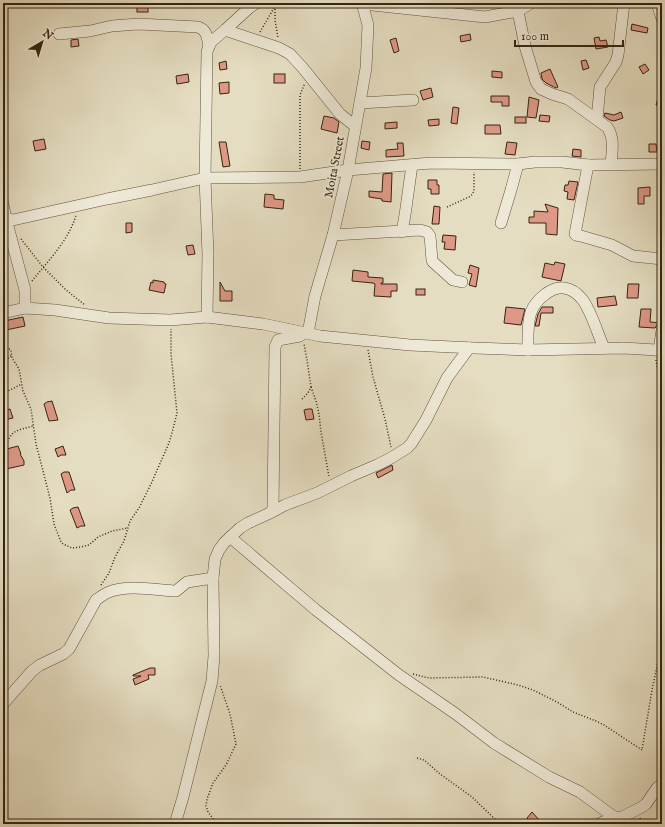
<svg xmlns="http://www.w3.org/2000/svg" width="665" height="827" viewBox="0 0 665 827" font-family="'IM FELL English',serif">
<style>
.building{fill:#dd9986;stroke:#352411}
.lines{fill:none;stroke-linecap:round;stroke-linejoin:round}
.minor-casing{stroke:#61523d;stroke-width:12}
.path{stroke:#352411;stroke-width:1.5;stroke-dasharray:1 2;stroke-linecap:butt}
.minor{stroke:#eee9d7;stroke-width:11}
.labels{text-anchor:middle;stroke-width:3.5;stroke-linejoin:round;paint-order:stroke}
.street-label{font-size:12px;fill:#352411;stroke:#eee9d7}
</style>
<rect width="100%" height="100%" fill="#e5ddc1"/>
<filter id="stains"><feTurbulence type="fractalNoise" baseFrequency=".005" numOctaves="4"/><feColorMatrix values="0 0 0 0 .2 0 0 0 0 .09 0 0 0 0 .02 0 0 0 .5 -.17"/></filter>
<radialGradient id="worn" r=".72"><stop offset=".6" stop-color="#630" stop-opacity="0"/><stop offset="1" stop-color="#630" stop-opacity=".3"/></radialGradient>
<g class="building">
<rect x="137" y="6" width="11" height="6"/>
<path d="M632,24l16,4 -1,5 -16,-3z"/>
<path d="M470,34l1,6 -10,2 -1,-6z"/>
<path d="M599,37l1,4 6,-1 2,7 -12,2 -2,-11z"/>
<path d="M396,38l3,13 -5,2 -4,-13z"/>
<path d="M78,39l1,7 -8,1v-7z"/>
<path d="M586,60l3,8 -6,2 -2,-9z"/>
<path d="M226,61l1,8 -7,1 -1,-7z"/>
<path d="M645,64l4,6 -6,4 -4,-7z"/>
<path d="M550,69l8,18 -2,1 -10,-5 -4,-4 -1,-6z"/>
<path d="M492,71l10,1v6l-10,-1z"/>
<path d="M188,74l1,8 -12,2 -1,-8z"/>
<rect x="274" y="74" width="11" height="9"/>
<path d="M229,82v11l-9,1 -1,-11z"/>
<path d="M431,88l2,9 -10,3 -3,-9z"/>
<path d="M661,88l1,1v18l-6,-2z"/>
<path d="M491,96h18v10h-7v-4h-11z"/>
<path d="M529,97l10,3 -3,18 -9,-1z"/>
<path d="M453,107l6,1 -2,16 -6,-1z"/>
<path d="M621,112l2,6 -9,3 -4,-1 -6,-4 1,-3 9,2z"/>
<path d="M540,115l10,1 -1,6 -10,-1z"/>
<path d="M324,116l10,2 5,4 -2,11 -16,-4z"/>
<rect x="515" y="117" width="11" height="6"/>
<path d="M439,119v6l-10,1 -1,-6z"/>
<path d="M397,122v6l-12,1v-6z"/>
<path d="M485,125h15l1,9h-16z"/>
<path d="M44,139l2,10 -11,2 -2,-10z"/>
<path d="M362,141l8,1 -1,8 -8,-2z"/>
<path d="M219,142h7l4,24 -7,1z"/>
<path d="M507,142l10,1 -2,12 -10,-1z"/>
<path d="M397,143h6l1,13 -18,1v-7l12,-1z"/>
<path d="M649,144h7l1,8h-8z"/>
<path d="M573,149l8,1v7l-9,-1z"/>
<path d="M392,173l-1,29 -9,-1v-2l-13,-2v-6l13,1 1,-18z"/>
<path d="M428,180h9v5h2v9h-8v-5h-3z"/>
<path d="M569,181l9,1 -4,18 -7,-1 1,-7 -4,-1 1,-6h3z"/>
<path d="M650,187v9h-6v8h-6v-16z"/>
<path d="M265,194l9,1v4l10,1 -1,9 -19,-2z"/>
<path d="M545,204l13,4 -1,27 -11,-1v-11h-17v-6h5v-6l14,1z"/>
<path d="M434,206l6,1 -1,17h-7z"/>
<path d="M126,223h6v9l-6,1z"/>
<path d="M443,235l13,1 -1,14 -11,-1 1,-7h-3z"/>
<path d="M193,245l2,9 -7,1 -2,-9z"/>
<path d="M555,262l10,2 -4,17 -19,-4 3,-14 9,2z"/>
<path d="M470,265l9,3 -3,19 -7,-2 3,-11 -4,-1z"/>
<path d="M353,270l15,2v5l15,1v5h-2v1h16v7h-6v6l-17,-1 1,-12 -2,-1 -21,-2z"/>
<path d="M153,280l11,2v1l2,1 -2,9 -15,-3 2,-8 2,1z"/>
<path d="M220,282l5,9h7v10h-12z"/>
<path d="M628,284h11l-1,14h-11z"/>
<rect x="416" y="289" width="9" height="6"/>
<path d="M615,296l2,9 -19,2 -1,-9z"/>
<path d="M506,307l19,2 -4,16 -17,-2z"/>
<path d="M542,307h11v6h-12l-2,13h-4l3,-12z"/>
<path d="M641,309h10l-1,13 11,1 -4,2 -2,3 -16,-1z"/>
<path d="M23,317l2,9 -19,4 -2,-9z"/>
<path d="M52,401l6,19 -9,1 -5,-17 3,-2z"/>
<path d="M10,409l3,9 -9,2 -1,-9z"/>
<path d="M308,409h4l2,10 -8,1 -2,-10z"/>
<path d="M18,446l3,8h-1l4,7v4l-18,4 -2,-11 -1,1v-9z"/>
<path d="M63,446l3,9h-5l-3,2 -3,-8z"/>
<path d="M392,465l1,5 -15,8 -2,-5z"/>
<path d="M64,472h5l6,18h-4l-4,3 -6,-19z"/>
<path d="M78,507l7,19h-4l-4,2 -7,-18 3,-2z"/>
<path d="M150,668h5v7h-7l1,4 -14,6 -2,-6 8,-3h-8v-1z"/>
<path d="M532,812l8,9 -3,3h-4l-6,-6z"/>
</g>
<g class="lines">
<g class="minor-casing">
<g id="minor">
<path d="M360,3l3,1 122,13 33,-6 13,-8"/>
<path d="M657,3l5,16"/>
<path d="M518,11l7,35 11,36 5,7 11,5 16,5 39,28c8,11 5,25 4,37"/>
<path d="M225,30l54,18 11,6 12,13 38,47 15,12"/>
<path d="M59,34l31,-3 22,-5 26,-2 60,3c9,3 9,10 11,19"/>
<path d="M360,103l53,-3"/>
<path d="M597,119l3,-32 16,-25 2,-7 6,-52"/>
<path d="M588,165l-13,69 1,1 5,1 31,9 21,11 29,3"/>
<path d="M3,204l3,15 19,71v18"/>
<path d="M6,219l7,1 94,-21 45,-9 53,-12 95,-1 48,-7 83,-7 87,1 17,-2h27l26,3 74,-1"/>
<path d="M501,223l10,-33 7,-26"/>
<path d="M402,232l3,-17 7,-50"/>
<path d="M333,235l87,-5 7,2 3,4 2,24 1,2 20,18 9,2"/>
<path d="M3,313l22,-5 30,2 54,8 61,2 37,-3 56,7 57,12 90,9 64,3 54,2 96,-2 32,2 6,2"/>
<path d="M207,317l1,-63 -3,-76 2,-126 2,-6 3,-5 13,-11 24,-22 7,-5"/>
<path d="M308,333l7,-37 18,-61 15,-65 18,-102 2,-43 -6,-22"/>
<path d="M528,350c0,-12 -1,-26 3,-38 4,-11 20,-26 33,-24 7,1 14,6 18,11 9,11 16,36 22,49"/>
<path d="M659,350l3,-20"/>
<path d="M272,512l13,-7 32,-12 34,-17 26,-11 14,-7 16,-10 4,-4 15,-24 21,-42 22,-30"/>
<path d="M230,537l86,73 83,65 57,39 38,29 55,34 31,15 34,25"/>
<path d="M3,704l29,-33 8,-6 23,-11 6,-5 27,-49c4,-3 8,-6 13,-8 19,-8 47,-2 67,-1l11,-9 26,-4"/>
<path d="M175,824l8,-27 29,-116 2,-25 -1,-78 2,-19 4,-9 5,-7 16,-15 8,-5 22,-10 3,-4 2,-162 3,-7 22,-4 3,-3"/>
<path d="M599,824l15,-7h8l20,-10 4,-3 11,-16 5,-4"/>
</g>
</g>
<g class="path">
<path d="M275,3v17l3,18"/>
<path d="M260,32l14,-24"/>
<path d="M300,169v-74l5,-12"/>
<path d="M447,207l24,-11 3,-5v-19"/>
<path d="M21,239l22,28 23,23 19,15"/>
<path d="M32,281c16,-20 37,-41 44,-66"/>
<path d="M3,350l7,-1 1,2 1,7 7,11 4,22 8,18 5,35 14,54 4,26 7,18 2,2 9,4 9,-1 8,-2 9,-8 14,-6 16,-3"/>
<path d="M368,350l5,27 12,42 6,28"/>
<path d="M656,360l2,12 4,13"/>
<path d="M3,361h2l7,-6"/>
<path d="M311,387l5,14 3,13 2,18 8,45"/>
<path d="M3,393l9,-4 10,-5"/>
<path d="M302,399l6,-6 3,-6 -4,-27 -3,-16"/>
<path d="M5,447c7,-18 11,-16 28,-21"/>
<path d="M101,585l8,-12 6,-16 9,-16 6,-20 9,-13 12,-24 18,-41 4,-14 4,-16 -6,-59v-25"/>
<path d="M413,674l16,4 54,-1 35,8 15,5 24,12 16,10 23,9 8,4 38,25 10,-60 10,-47"/>
<path d="M417,758l7,2 16,14 32,23 28,27"/>
<path d="M640,818l2,6"/>
<path d="M217,824l-9,-12 -2,-6 1,-7 6,-16 13,-18 10,-21 -6,-30 -10,-29"/>
</g>
<use href="#minor" class="minor"/>
</g>
<g class="labels">
<g class="street-label">
<text transform="translate(334 167) rotate(-79)" y="4">Moita Street</text>
</g>
</g>
<rect width="665" height="827" fill="none" stroke="#e5ddc1" stroke-width="16"/>
<rect x="4" y="4" width="657" height="819" fill="none" stroke="#352411" stroke-width="2"/>
<rect x="8" y="8" width="649" height="811" fill="none" stroke="#352411"/>
<g transform="translate(42 42) rotate(38)" stroke="#eee9d7" stroke-width="3" paint-order="stroke">
<path d="M0-3L7 15L0 10L-7 15Z" fill="#352411"/>
<text y="-6" font-size="11" font-weight="bold" text-anchor="middle" fill="#352411">N</text>
</g>
<path d="M515 40v6h108v-6" fill="none" stroke="#352411" stroke-width="2"/>
<text x="521" y="40" font-size="12" fill="#352411" stroke="#eee9d7" stroke-width="3" paint-order="stroke">100 m</text>
<rect width="100%" height="100%" filter="url(#stains)"/>
<rect width="100%" height="100%" fill="url(#worn)"/>
</svg>
